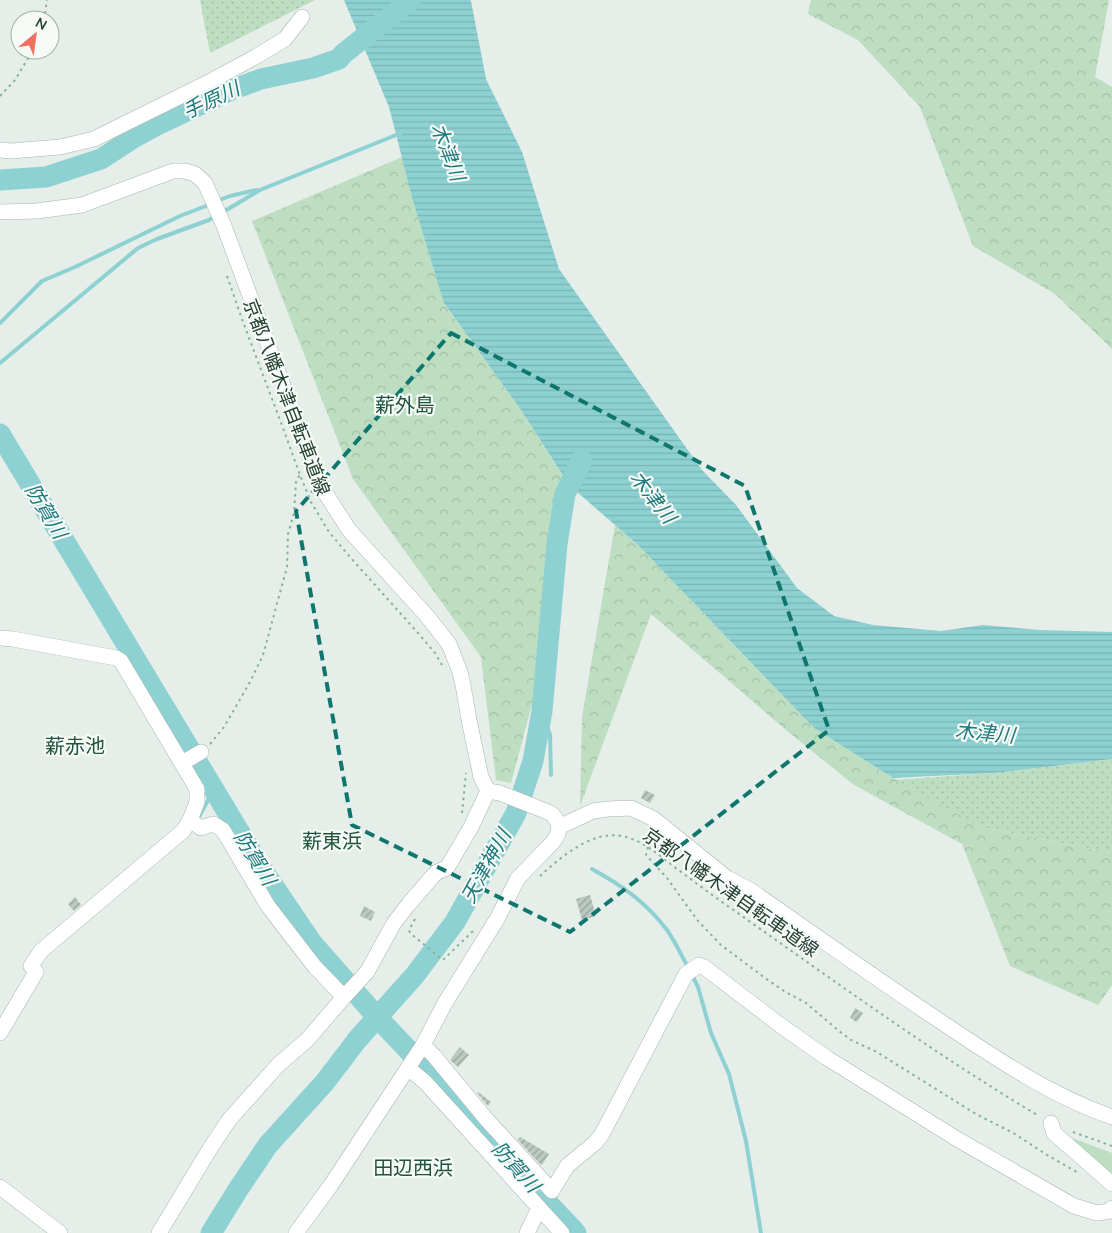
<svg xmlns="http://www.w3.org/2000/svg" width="1112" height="1233" viewBox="0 0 1112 1233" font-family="Mulish,'Noto Sans JP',sans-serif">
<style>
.grass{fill:url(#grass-dots)}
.forest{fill:url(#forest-crowns)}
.park{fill:url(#park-tufts)}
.water{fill:url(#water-rules)}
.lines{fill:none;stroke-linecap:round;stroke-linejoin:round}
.stream{stroke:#8ed1d2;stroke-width:4}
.river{stroke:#8ed1d2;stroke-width:21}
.building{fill:url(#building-hatch)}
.minor-casing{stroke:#a7b6ae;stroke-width:16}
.path{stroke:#86b19d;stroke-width:2;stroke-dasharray:2.5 4;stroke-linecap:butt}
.minor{stroke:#fff;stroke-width:15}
.marked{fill:none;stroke:#0f766e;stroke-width:4;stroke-dasharray:10 6;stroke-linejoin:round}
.labels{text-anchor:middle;stroke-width:4.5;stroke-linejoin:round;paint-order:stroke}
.street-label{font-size:19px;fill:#244034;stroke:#f5faf7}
.water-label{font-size:20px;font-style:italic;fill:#1e797c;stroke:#f5faf7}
.neighbourhood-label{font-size:20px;fill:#20523f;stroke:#f5faf7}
</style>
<defs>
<pattern id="grass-dots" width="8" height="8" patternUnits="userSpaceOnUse" patternTransform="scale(1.25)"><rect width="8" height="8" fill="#bedec2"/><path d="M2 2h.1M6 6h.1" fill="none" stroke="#a3c0a7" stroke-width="1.8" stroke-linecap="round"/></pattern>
<pattern id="forest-crowns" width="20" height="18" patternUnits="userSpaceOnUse" patternTransform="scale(1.25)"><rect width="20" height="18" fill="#bedec2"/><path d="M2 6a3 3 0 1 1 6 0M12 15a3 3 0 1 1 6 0" fill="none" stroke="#a3c0a7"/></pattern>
<pattern id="park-tufts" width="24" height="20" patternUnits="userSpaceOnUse" patternTransform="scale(1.25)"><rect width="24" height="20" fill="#bedec2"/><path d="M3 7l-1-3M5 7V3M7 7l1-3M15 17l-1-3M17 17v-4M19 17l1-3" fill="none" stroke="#a3c0a7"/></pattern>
<pattern id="water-rules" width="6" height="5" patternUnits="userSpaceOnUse" patternTransform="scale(1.25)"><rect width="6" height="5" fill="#8ed1d2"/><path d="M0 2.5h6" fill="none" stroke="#7ab4b5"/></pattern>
<pattern id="building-hatch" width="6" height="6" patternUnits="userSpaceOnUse" patternTransform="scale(1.25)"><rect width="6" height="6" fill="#bac9c1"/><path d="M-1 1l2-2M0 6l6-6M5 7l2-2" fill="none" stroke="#97a59e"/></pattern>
</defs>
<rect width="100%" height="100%" fill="#e5eee8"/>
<g class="grass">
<path d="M200,0h115l-105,53z"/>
<path d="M1112,759v94l-131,-26 -89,-47 102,-7z"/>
</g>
<g class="forest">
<path d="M811,0h298l-14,77 17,10v262l-57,-55 -82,-48 -53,-139 -62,-67 -50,-26z"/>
<path d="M402,157l43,148 76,105 48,76 -12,58 -23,153 -23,86 -15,-3 -15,-123 -128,-178 -101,-258z"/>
<path d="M615,525l23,20 176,183 77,49 90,50 131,26v132l-14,20 -88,-39 -48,-122 -108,-59 -68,-55 -135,-116 -71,192 2,-89z"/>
</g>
<path class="park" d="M1064,1135l48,18v26z"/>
<path class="water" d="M344,0h126l1,1 15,78 36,73 37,117 143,201 34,35 61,83 37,28 39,9 68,6 42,-6 57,5 72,2v127l-118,14 -101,5 -79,-50 -176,-183 -69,-60 -48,-75 -77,-107 -32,-106 -23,-90z"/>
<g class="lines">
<g class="stream">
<path d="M217,201l13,-5 26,-6"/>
<path d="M223,212l37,-22 141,-57"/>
<path d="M0,323l42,-42 33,-14 105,-51 31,-12"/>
<path d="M0,363l138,-115 19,-9 52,-19 8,-5"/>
<path d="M542,711l8,24 1,40"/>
<path d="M197,820l17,-30"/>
<path d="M592,869c29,16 54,33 75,61 8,11 14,25 21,37"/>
<path d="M691,973l7,14 13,46 18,41 17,67 15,92"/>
</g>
<g class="river">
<path d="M0,180l46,-3 55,-18 34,-22 20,-11 76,-36 30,-11 52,-11 26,-9 4,-5 68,-54"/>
<path d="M0,434l258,429 54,80 65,74 51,54 50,58 98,104"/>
<path d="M211,1233l28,-45 29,-43 57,-63 32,-42 58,-65 40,-53 61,-109 17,-52 9,-50 15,-167 8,-50 17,-34"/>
</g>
</g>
<g class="building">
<path d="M645,790l10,5 -5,8 -9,-5z"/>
<path d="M590,895l6,21 -14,4 -6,-21z"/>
<path d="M75,897l6,8 -7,6 -6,-7z"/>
<path d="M364,906l11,6 -4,9 -11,-5z"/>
<path d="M855,1008l8,5 -6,9 -7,-4z"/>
<path d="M460,1047l9,8 -11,12 -8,-7z"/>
<path d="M478,1092l13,10 -3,4 -11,-13z"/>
<path d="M520,1137l29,17 -7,11 -3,-2 -21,-23z"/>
</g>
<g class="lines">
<g class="minor-casing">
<g id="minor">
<path d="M0,150l11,1 49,-4 34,-8 113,-56 50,-27 28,-17 17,-22"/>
<path d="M0,212l37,-1 45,-6 91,-34h12l10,3 10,9 19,43 88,237 12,28 25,39 78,86 22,28 11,28 3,13 6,35 12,57 7,14 -17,36 -24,41 -10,4 -5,5 -24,28 -14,18 -27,49 -23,25"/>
<path d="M0,638l13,1 103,19 5,3 76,128v13l-7,18 -7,11 -142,120 -10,15 5,6 -36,61"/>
<path d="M182,763l19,-11"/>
<path d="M559,827l34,-16 15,-2 23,-1 23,11 73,59 23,12c62,43 124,87 187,129 55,37 112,76 175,98"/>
<path d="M423,1045l11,11 53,64 65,71 15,-25 29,-24 6,-8 84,-160 13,-9 5,2 76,58 47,33 130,81 117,67 23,7 13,-2 2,-3"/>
<path d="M408,1068l17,14 137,151"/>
<path d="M1051,1123l3,10 58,51"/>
<path d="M0,1187l60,46"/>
<path d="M159,1233l52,-86 18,-27 49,-55 29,-25 37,-43 -29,-30 -47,-61 -45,-76 -10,-6 -12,4 -11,-8"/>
<path d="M296,1233l35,-48 92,-140 22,-42 52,-84 21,-41 35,-36 5,-8 1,-7 -2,-6 -4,-6 -5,-3 -48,-19 -12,-2"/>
<path d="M527,1233l12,-25"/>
</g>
</g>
<g class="path">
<path d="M44,20l3,-20"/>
<path d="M0,96l15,-16 18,-30"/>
<path d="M227,276l16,46 40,106 17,47 11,27 18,30 21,25 68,76 17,20 7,12"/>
<path d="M210,744l14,-17 26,-45 13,-27 24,-88 1,-33 6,-21 2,-32 4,-6"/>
<path d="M462,813l4,-40"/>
<path d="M648,847l-2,8 21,23 31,43 23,24 44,33 19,13 22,12 33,28 12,9 24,11 101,63 39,20 32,21 33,19"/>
<path d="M540,876c21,-19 52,-46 82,-40 21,4 38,20 55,33 18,13 36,27 55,40 101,71 201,144 307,207"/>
<path d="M415,919l-6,11 1,3 33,27 30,-29"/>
<path d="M1073,1132l39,14"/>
</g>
<use href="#minor" class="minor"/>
</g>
<path class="marked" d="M451,333l294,153 84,244 -259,202 -218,-107 -56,-314z"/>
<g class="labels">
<g class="street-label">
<text transform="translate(287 397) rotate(69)" y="7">京都八幡木津自転車道線</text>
<text transform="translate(731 892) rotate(35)" y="7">京都八幡木津自転車道線</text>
</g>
<g class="water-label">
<text transform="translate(211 100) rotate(-25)" y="7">手原川</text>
<text transform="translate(448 152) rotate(69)" y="7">木津川</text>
<text transform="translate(653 497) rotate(52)" y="7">木津川</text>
<text transform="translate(46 511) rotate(59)" y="7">防賀川</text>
<text transform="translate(985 733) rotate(5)" y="7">木津川</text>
<text transform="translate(255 858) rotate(58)" y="7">防賀川</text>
<text transform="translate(486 866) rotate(-61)" y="7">天津神川</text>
<text transform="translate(516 1167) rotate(48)" y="7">防賀川</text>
</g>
<g class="neighbourhood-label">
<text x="405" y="412">薪外島</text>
<text x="75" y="753">薪赤池</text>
<text x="332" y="848">薪東浜</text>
<text x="413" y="1175">田辺西浜</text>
</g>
</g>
<g transform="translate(35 35) rotate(29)"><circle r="24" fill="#f5faf7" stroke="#a1b0a9"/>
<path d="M0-4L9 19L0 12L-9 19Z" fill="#f06f60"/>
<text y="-8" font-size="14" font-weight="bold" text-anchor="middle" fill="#244034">N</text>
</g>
</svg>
